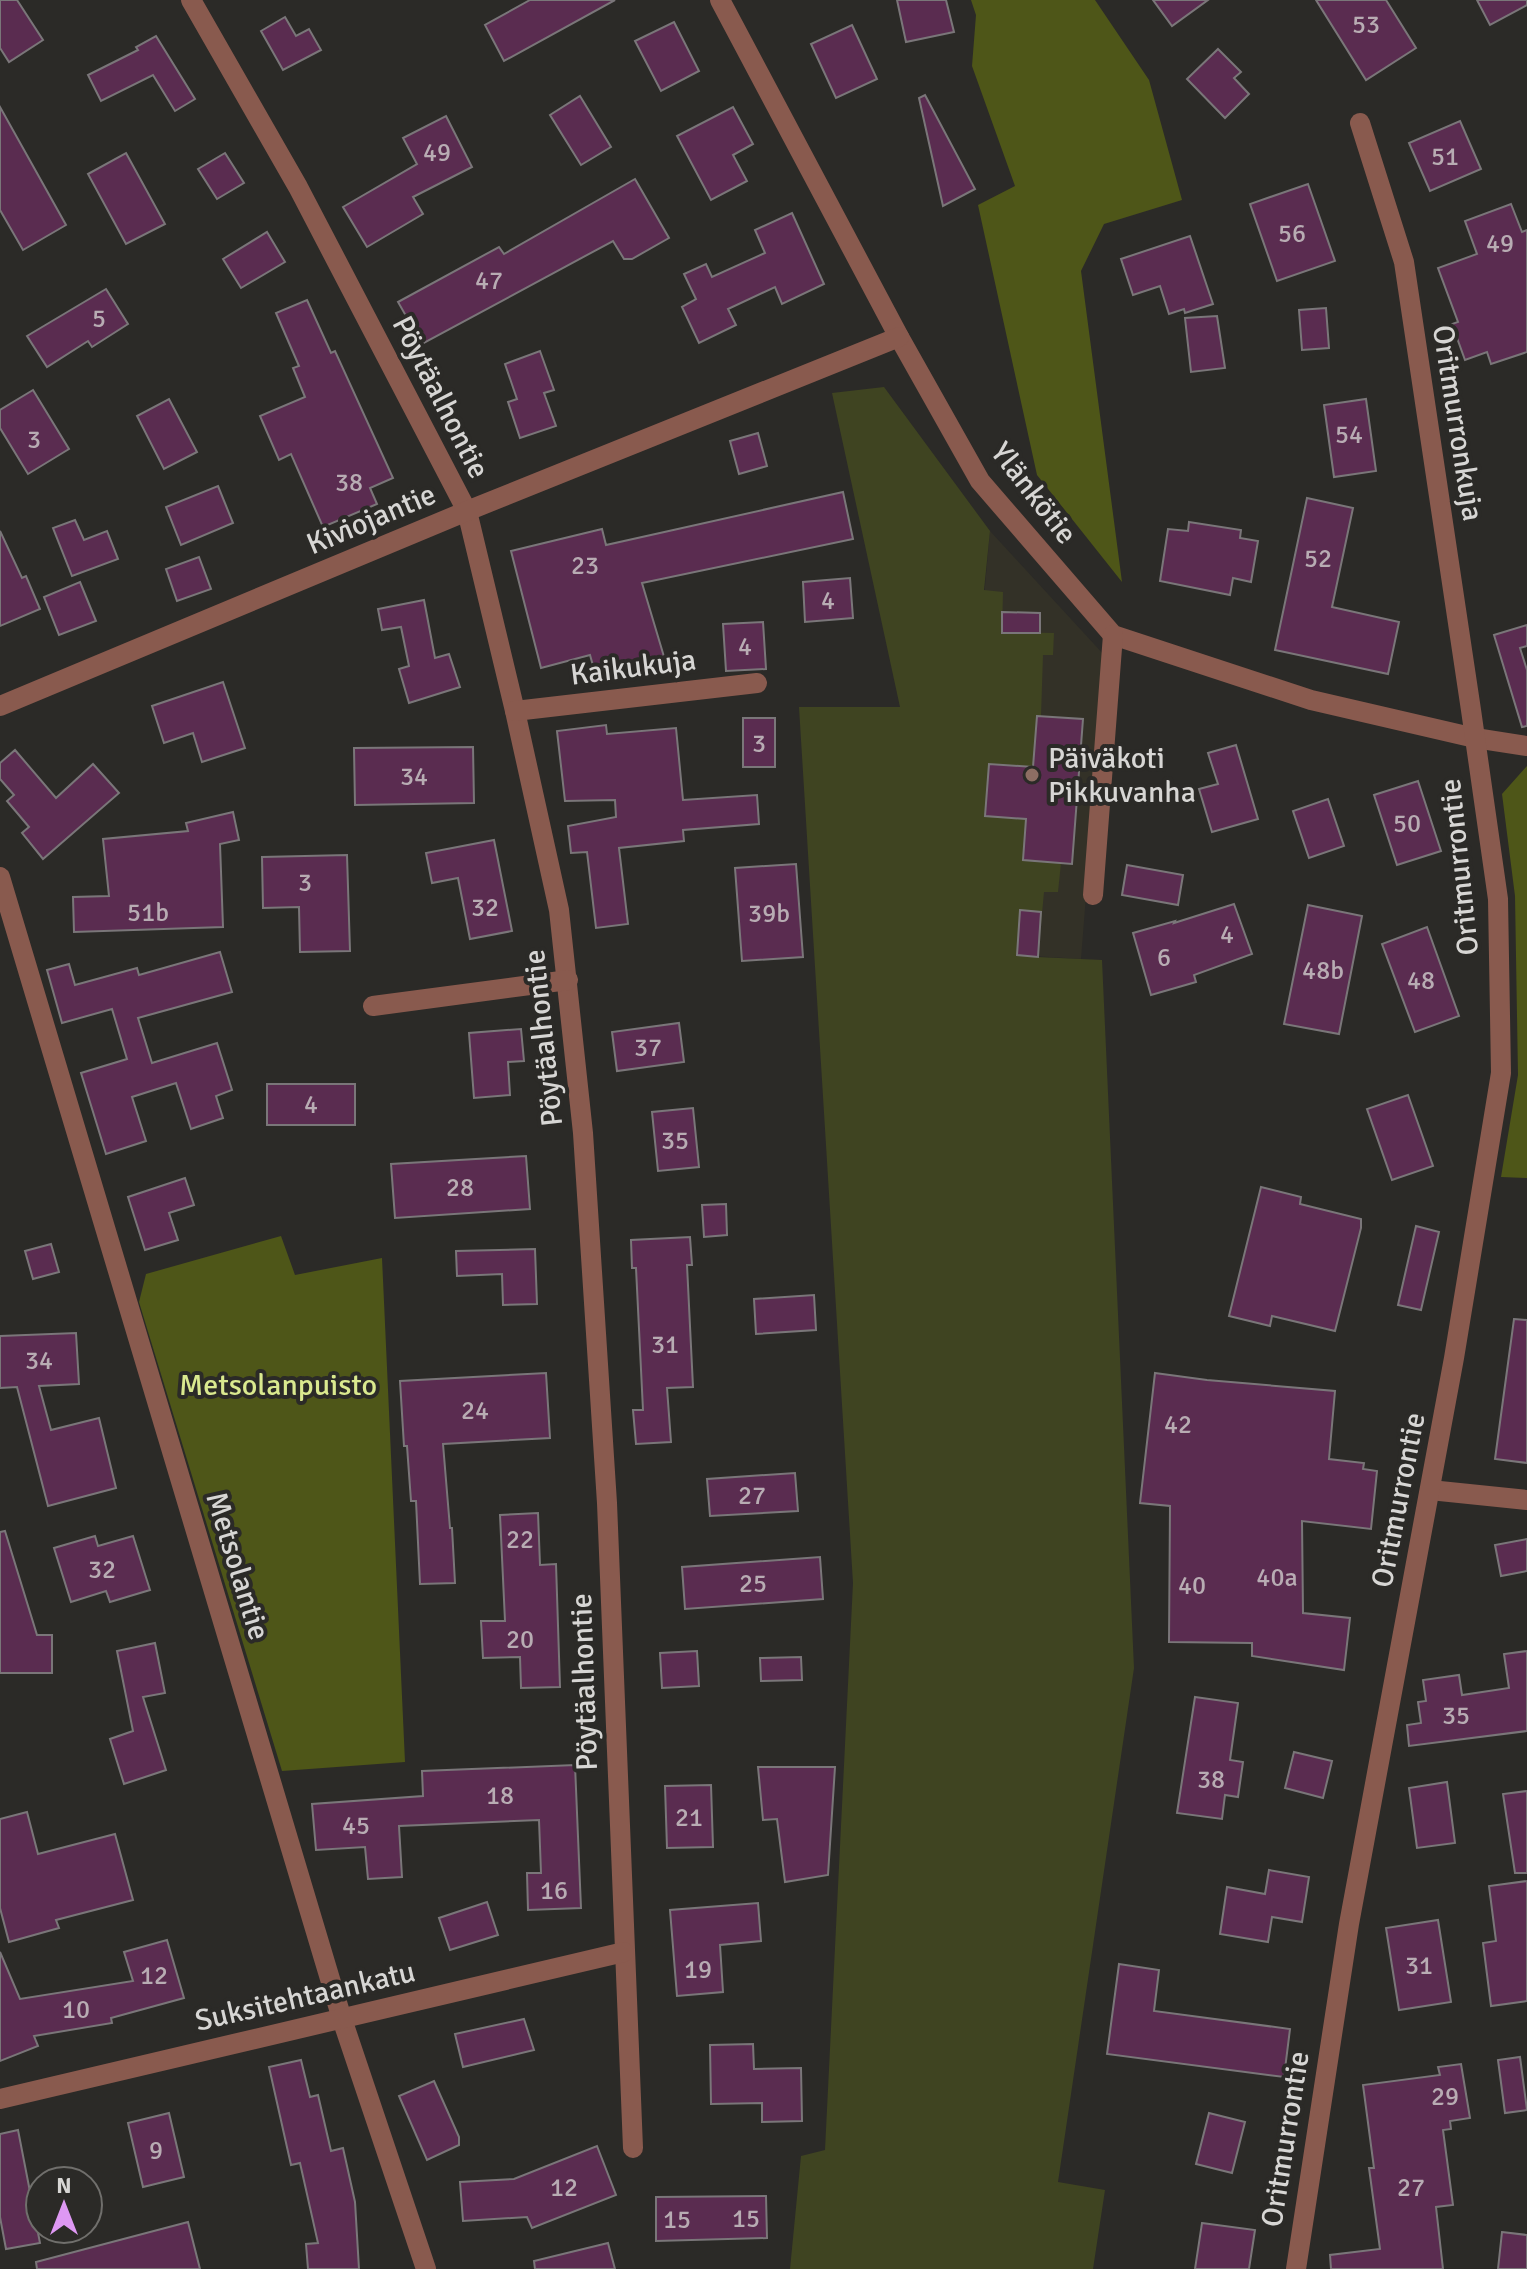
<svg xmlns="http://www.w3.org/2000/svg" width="1527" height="2269" viewBox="0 0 1527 2269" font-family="Signika,sans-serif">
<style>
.built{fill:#333127}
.green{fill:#3f4421}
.forest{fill:#4e5618}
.building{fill:#5a2c50;stroke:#7a7679;stroke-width:2}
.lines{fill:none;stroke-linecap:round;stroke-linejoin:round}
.minor{stroke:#895a4e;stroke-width:20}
.education-dot{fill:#8d6e63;stroke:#2b2a27;stroke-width:3}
.labels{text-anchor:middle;stroke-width:8;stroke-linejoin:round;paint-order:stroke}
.number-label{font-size:26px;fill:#b8acb3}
.street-label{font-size:30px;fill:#d7d6d4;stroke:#2b2a27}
.poi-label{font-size:30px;fill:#d7d6d4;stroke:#2b2a27;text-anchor:start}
.park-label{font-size:30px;fill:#dae98f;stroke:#2b2a27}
</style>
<rect width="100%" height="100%" fill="#2b2a27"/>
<path class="built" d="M990,531l115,125 -24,303 -129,-8z"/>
<path class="green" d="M884,387l106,144 -6,59 19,2 -1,40 52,1 -1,22h-10l-2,61h-4l-4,51 -44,-3 -4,51 41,4 -3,41 38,3 -3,29h-14l-6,65 64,3 32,708 -76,514 47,8 -12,79h-303l11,-113 24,-6 28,-567 -54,-876h101l-68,-314z"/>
<g class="forest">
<path d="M971,0h124l54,80 33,120 -78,24 -23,47 41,311 -85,-107 -59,-270 37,-19 -43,-120 4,-51z"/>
<path d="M1527,766v412l-26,-1 17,-102 -3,-179 -13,-102z"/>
<path d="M281,1236l14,39 87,-17 23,504 -123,9 -143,-469 7,-28z"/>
</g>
<g class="building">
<path d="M0,0h17l26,40 -34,22 -9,-14z"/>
<path d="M530,0h85l-111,61 -19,-36z"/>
<path d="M897,0h49l8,32 -48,10z"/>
<path d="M1153,0h55l-36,26z"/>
<path d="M1316,0h70l30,48 -50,32z"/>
<path d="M1477,0h50v5l-37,20z"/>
<path d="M285,17l11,19 13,-7 12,21 -38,20 -22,-39z"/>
<path d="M674,22l25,49 -38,20 -26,-50z"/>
<path d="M852,25l25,54 -41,19 -25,-54z"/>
<path d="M156,36l39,63 -20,12 -22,-36 -52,26 -13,-26 50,-25 -2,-3z"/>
<path d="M1218,49l23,23 -7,6 15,16 -24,24 -38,-39z"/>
<path d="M925,95l50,94 -32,17 -24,-108z"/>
<path d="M580,96l31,51 -30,18 -31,-50z"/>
<path d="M0,107l66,118 -43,25 -23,-40z"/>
<path d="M733,107l20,37 -20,11 14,26 -36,19 -34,-64z"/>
<path d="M446,116l26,51 -59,30 10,17 -56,33 -24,-40 74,-43 -14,-26z"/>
<path d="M1460,121l21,48 -51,22 -21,-48z"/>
<path d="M126,153l39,71 -39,20 -38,-70z"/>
<path d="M225,153l19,30 -27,16 -19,-30z"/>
<path d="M635,179l34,59 -37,21h-8l-11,-18 -191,103 -24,-42 101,-55 5,7z"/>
<path d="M1308,184l27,77 -58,20 -27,-77z"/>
<path d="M1511,204l11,28 5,-2v122l-36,12 -4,-12 -22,8 -13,-36 6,-2 -20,-54 39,-14 -12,-33z"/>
<path d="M792,213l32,71 -42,20 -7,-17 -47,22 8,16 -37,18 -17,-36 14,-8 -12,-25 22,-10 6,13 53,-24 -10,-23z"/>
<path d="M267,232l18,30 -44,26 -18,-29z"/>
<path d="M1190,236l23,68 -28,9 -1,-4 -15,5 -9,-28 -27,9 -12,-36z"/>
<path d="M106,289l22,35 -36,23 -4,-6 -41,26 -20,-31z"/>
<path d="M307,300l24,53 4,-2 58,127 -23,10 7,16 -54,23 -32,-73 -12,6 -19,-44 45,-19 -12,-29 6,-2 -23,-53z"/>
<path d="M1326,308l3,40 -27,2 -3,-40z"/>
<path d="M1217,316l8,52 -34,4 -6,-54z"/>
<path d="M540,351l14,39 -10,3 12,33 -36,12 -12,-36 9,-3 -12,-35z"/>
<path d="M33,390l36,59 -41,25 -28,-46v-18z"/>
<path d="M169,399l28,53 -33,17 -27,-53z"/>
<path d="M1366,399l10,72 -42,6 -10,-72z"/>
<path d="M758,433l9,33 -28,8 -9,-33z"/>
<path d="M218,486l15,37 -52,22 -15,-38z"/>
<path d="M843,492l10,47 -211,44 23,77 -68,20 -7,-25 -49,13 -30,-117 91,-22 4,16z"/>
<path d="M1307,498l46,10 -21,99 67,15 -11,52 -113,-24z"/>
<path d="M75,520l9,20 23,-9 11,28 -46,17 -19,-48z"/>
<path d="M1189,522l52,8 -1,8 18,3 -7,41 -18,-4 -3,17 -70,-14 8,-52 20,2z"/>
<path d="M0,531l22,47 4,-2 14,33 -40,17z"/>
<path d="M199,557l12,32 -34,12 -11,-32z"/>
<path d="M850,578l3,40 -48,4 -2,-40z"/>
<path d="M80,582l16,39 -37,14 -15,-38z"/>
<path d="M424,600l11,58 14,-4 11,33 -51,16 -10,-34 10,-3 -8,-39 -19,3 -4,-21z"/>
<path d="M1002,612l38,1v20h-38z"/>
<path d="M763,622l3,47 -40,2 -3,-47z"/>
<path d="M1527,625v21l-7,2 7,22v56l-5,1 -28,-92z"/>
<path d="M223,682l22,66 -43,14 -9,-29 -29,10 -12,-37z"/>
<path d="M1037,716l46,3 -11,145 -49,-4 3,-41 -41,-3 4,-52 44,3z"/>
<rect x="743" y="718" width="32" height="49"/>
<path d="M606,725l1,9 69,-6 7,72 74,-5 2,29 -76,6 1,11 -65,7 9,76 -32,4 -9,-76 -16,1 -3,-27 48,-9 -1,-17 -50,1 -8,-70z"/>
<path d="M1236,745l22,74 -46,13 -13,-43 19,-5 -10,-31z"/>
<path d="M473,747l1,56 -119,2 -1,-57z"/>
<path d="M15,750l41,48 37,-34 26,29 -76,66 -21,-26 7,-6 -22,-26 7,-6 -14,-16v-16z"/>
<path d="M1418,781l23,70 -44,14 -23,-70z"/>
<path d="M1328,799l16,47 -35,12 -16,-47z"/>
<path d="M233,812l6,28 -19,4 3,83 -149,5 -1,-35 36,-1 -6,-57 85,-8 -2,-8z"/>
<path d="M494,840l18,91 -42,8 -12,-61 -26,5 -6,-30z"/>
<path d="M347,855l3,96 -50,1 -1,-45 -36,1 -1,-51z"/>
<path d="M796,864l7,93 -61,4 -7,-93z"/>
<path d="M1127,865l56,10 -5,30 -56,-10z"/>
<path d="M1234,904l18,50 -58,21 2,7 -45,13 -18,-62 42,-12 -1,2z"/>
<path d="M1308,905l54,11 -23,118 -55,-10z"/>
<path d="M1020,910l21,2 -3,45 -21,-2z"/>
<path d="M1427,927l32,89 -44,16 -33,-88z"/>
<path d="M220,952l12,40 -94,26 14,45 65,-20 15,47 -16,6 7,22 -32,11 -15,-46 -44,14 14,44 -40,13 -25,-81 46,-14 -15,-50 -50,14 -15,-53 22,-6 6,21 62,-17 2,7z"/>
<path d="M679,1023l5,39 -67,9 -5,-39z"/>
<path d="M521,1029l3,32 -16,1 2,33 -36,3 -5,-65z"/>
<rect x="267" y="1084" width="88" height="41"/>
<path d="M1408,1095l25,71 -41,14 -25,-71z"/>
<path d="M693,1108l6,59 -41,4 -6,-59z"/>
<path d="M526,1156l4,53 -135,9 -4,-54z"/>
<path d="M185,1178l9,27 -25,8 9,27 -33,10 -17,-53z"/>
<path d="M1261,1187l40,10 -1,7 61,15v9l-26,103 -63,-15 -2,10 -41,-10z"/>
<path d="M726,1204l1,31 -23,2 -2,-32z"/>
<path d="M1416,1226l23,6 -18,78 -23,-5z"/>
<path d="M690,1237l2,28h-5l6,122 -26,1 4,54 -35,2 -3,-34h10l-7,-142h-4l-1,-28z"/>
<path d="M51,1244l8,28 -26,7 -8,-28z"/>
<path d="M535,1249l2,55 -34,1 -1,-31 -45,2 -1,-25z"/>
<path d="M814,1295l2,35 -60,4 -2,-35z"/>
<path d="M1514,1319l13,1v143l-32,-4z"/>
<path d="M76,1333l3,51 -40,2 12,44 48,-12 17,70 -68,18 -31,-119 -17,1v-52z"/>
<path d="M546,1373l4,65 -107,6 7,84h2l3,55 -35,1 -4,-83h-5l-4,-55h-3l-4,-65z"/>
<path d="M1155,1373l52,7 128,11 -6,68 35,4 -1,6 14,2 -6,58 -69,-8 1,92 47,5 -6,52 -92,-14v-13l-83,-1 1,-136 -30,-3z"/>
<path d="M795,1473l3,38 -88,5 -3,-37z"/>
<path d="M538,1513l2,52 16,-1 4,123 -39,1 -1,-31 -37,1 -2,-37h24l-5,-106z"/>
<path d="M5,1531l32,104h15v38h-52v-141z"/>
<path d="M95,1536l3,10 35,-10 17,54 -40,12 -4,-11 -35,11 -17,-54z"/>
<path d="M1527,1539v32l-26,5 -6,-31z"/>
<path d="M820,1557l3,42 -138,10 -3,-42z"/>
<path d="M155,1643l10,50 -22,4 23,73 -42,14 -14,-45 23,-8 -16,-80z"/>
<path d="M697,1651l2,35 -37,2 -2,-35z"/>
<path d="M1527,1651v80l-118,15 -2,-21 14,-2 -3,-21 8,-1 -3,-21 36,-5 3,20 47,-7 -5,-34z"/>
<path d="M801,1657l1,23 -41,1 -1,-23z"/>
<path d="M1195,1697l43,6 -8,57 13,2 -5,35 -13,-2 -3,24 -45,-6z"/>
<path d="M1294,1752l38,9 -9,37 -38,-10z"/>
<path d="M575,1765l6,143 -53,2 -1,-37h14l-2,-53 -140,6 3,51 -34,2 -3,-32 -49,3 -4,-46 111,-8 -1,-25z"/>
<path d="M758,1767h77l-7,108 -43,7 -8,-63 -14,1z"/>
<path d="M1447,1782l8,61 -38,5 -8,-60z"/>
<path d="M711,1785l2,62 -46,1 -2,-62z"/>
<path d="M1527,1791v82h-12l-12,-79z"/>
<path d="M27,1812l11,42 77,-20 18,66 -77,20 3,8 -50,14 -9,-34v-89z"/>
<path d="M1269,1870l40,7 -7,45 -30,-5 -4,25 -48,-8 7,-47 38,7z"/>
<path d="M1527,1881v120l-36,5 -8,-63 13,-2 -7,-55z"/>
<path d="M487,1902l11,33 -48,15 -11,-32z"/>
<path d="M758,1903l3,38 -41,4 3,47 -46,4 -7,-86z"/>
<path d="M1438,1920l13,82 -52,8 -13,-82z"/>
<path d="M167,1940l17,58 -73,20 1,5 -78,13 4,10 -38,15v-109l20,47 113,-18 -9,-29z"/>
<path d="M1119,1964l40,6 -5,41 136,18 -6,48 -177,-23z"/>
<path d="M524,2019l10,31 -71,17 -8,-33z"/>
<path d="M753,2044l1,25 47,-1 1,53 -40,1v-19l-51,1 -1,-59z"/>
<path d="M1520,2057l7,53 -22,3 -7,-53z"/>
<path d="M301,2060l9,37 8,-2 13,56 12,-3 12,54 4,67h-51l-2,-25 12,-1 -18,-80 -9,2 -22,-98z"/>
<path d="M1461,2064l9,54 -20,3 1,8 -8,1 10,75 -17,2 7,62h-112l-1,-14 50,-6 -11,-81h5l-11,-83 77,-10 -2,-8z"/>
<path d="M434,2081l25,56v8l-32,15 -28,-64z"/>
<path d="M169,2113l15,64 -41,10 -15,-64z"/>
<path d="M1209,2113l36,9 -13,51 -36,-9z"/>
<path d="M18,2130l22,113 -34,6 -6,-32v-83z"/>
<path d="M597,2146l19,49 -84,33 -5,-11 -64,4 -3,-39 54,-3z"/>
<path d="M766,2196l1,42 -111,3v-44z"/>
<path d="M188,2222l12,47h-163l-1,-7z"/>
<path d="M1202,2223l53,7 -6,39h-54z"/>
<path d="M1502,2232l25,3v34h-29z"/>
<path d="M608,2243l7,26h-80l-1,-8z"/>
</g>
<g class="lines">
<g class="minor">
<path d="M191,0l107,187 169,324 48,200 44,199 24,223 24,370 26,645"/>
<path d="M720,0l179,337 81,144 133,154 198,65 164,38 52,8"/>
<path d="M0,706l467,-195 432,-174"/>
<path d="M515,711l242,-28"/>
<path d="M0,877l342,1142 84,250"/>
<path d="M1093,895l20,-260"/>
<path d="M373,1006l195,-26"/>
<path d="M1430,1490l97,10"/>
<path d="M0,2099l624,-147"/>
<path d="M1296,2269l53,-345 105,-566 47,-285 -3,-174 -27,-189 -67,-448 -44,-139"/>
</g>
</g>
<circle class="education-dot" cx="1032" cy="775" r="8"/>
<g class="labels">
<g class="number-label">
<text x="1366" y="33">53</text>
<text x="437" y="161">49</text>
<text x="1445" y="165">51</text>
<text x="1292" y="242">56</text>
<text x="1500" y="252">49</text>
<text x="489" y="289">47</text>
<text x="99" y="327">5</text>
<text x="1349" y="443">54</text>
<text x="34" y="448">3</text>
<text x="349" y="491">38</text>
<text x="1318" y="567">52</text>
<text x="585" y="574">23</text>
<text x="828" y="609">4</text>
<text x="745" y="655">4</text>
<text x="759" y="752">3</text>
<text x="414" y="785">34</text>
<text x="1407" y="832">50</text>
<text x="305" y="891">3</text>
<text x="485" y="916">32</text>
<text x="148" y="921">51b</text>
<text x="769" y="922">39b</text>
<text x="1227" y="943">4</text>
<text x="1164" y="966">6</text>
<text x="1323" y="979">48b</text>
<text x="1421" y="989">48</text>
<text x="648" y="1056">37</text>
<text x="311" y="1113">4</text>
<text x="675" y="1149">35</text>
<text x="460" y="1196">28</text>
<text x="665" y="1353">31</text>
<text x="39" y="1369">34</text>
<text x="475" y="1419">24</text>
<text x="1178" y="1433">42</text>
<text x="752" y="1504">27</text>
<text x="520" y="1548">22</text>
<text x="102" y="1578">32</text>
<text x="1277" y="1586">40a</text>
<text x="753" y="1592">25</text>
<text x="1192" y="1594">40</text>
<text x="520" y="1648">20</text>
<text x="1456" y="1724">35</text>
<text x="1211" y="1788">38</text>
<text x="500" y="1804">18</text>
<text x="689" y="1826">21</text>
<text x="356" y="1834">45</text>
<text x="554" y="1899">16</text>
<text x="1419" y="1974">31</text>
<text x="698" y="1978">19</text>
<text x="154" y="1984">12</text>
<text x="76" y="2018">10</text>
<text x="1445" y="2105">29</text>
<text x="156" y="2159">9</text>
<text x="564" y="2196">12</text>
<text x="1411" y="2196">27</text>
<text x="746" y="2227">15</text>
<text x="677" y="2228">15</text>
</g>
<g class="street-label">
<text transform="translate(441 397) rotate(63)" y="10">Pöytäalhontie</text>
<text transform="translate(1458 423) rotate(81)" y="10">Oritmurronkuja</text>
<text transform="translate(1034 493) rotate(52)" y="10">Ylänkötie</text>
<text transform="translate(371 519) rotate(-23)" y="10">Kiviojantie</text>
<text transform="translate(633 667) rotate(-7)" y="10">Kaikukuja</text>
<text transform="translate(1459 867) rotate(-96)" y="10">Oritmurrontie</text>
<text transform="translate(543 1038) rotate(-96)" y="10">Pöytäalhontie</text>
<text transform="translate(1398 1500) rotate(-79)" y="10">Oritmurrontie</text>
<text transform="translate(238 1566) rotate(73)" y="10">Metsolantie</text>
<text transform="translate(584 1682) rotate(-92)" y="10">Pöytäalhontie</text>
<text transform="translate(305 1996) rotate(-13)" y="10">Suksitehtaankatu</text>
<text transform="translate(1285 2139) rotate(-81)" y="10">Oritmurrontie</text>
</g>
<g class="poi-label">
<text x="1048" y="768">Päiväkoti<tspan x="1048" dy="34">Pikkuvanha</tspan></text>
</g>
<g class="park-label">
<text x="278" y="1395">Metsolanpuisto</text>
</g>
</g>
<g transform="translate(64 2205)"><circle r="38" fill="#2b2a27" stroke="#706f6c" stroke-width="2"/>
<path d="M0-6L14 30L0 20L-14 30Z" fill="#de98f3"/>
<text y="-12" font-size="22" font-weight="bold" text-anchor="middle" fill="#d7d6d4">N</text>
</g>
</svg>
